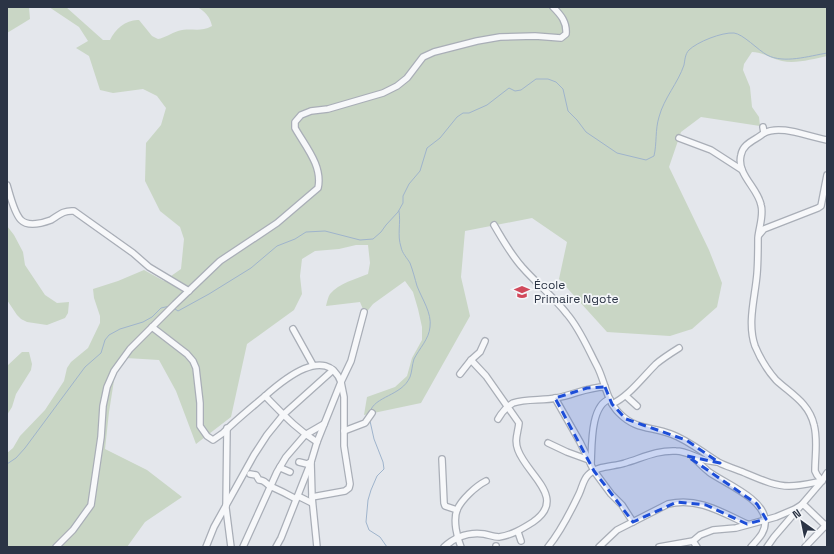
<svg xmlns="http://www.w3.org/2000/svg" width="834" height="554" viewBox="0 0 834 554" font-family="'Space Grotesk',sans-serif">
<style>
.green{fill:#c9d6c5}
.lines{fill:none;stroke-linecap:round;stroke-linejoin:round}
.stream{stroke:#9fb4cc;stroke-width:1}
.minor-casing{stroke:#a9aeb7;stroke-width:8}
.minor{stroke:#f7f8fa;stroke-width:5.5}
.marked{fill:#1d4ed8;fill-opacity:0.2;stroke:#1d4ed8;stroke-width:3;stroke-dasharray:8 5;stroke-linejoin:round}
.labels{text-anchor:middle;stroke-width:3.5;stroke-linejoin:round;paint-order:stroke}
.poi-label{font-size:12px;fill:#2b3445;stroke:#f4f6f9;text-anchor:start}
</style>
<rect width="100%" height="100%" fill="#e4e7ec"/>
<g class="green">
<path d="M7,7h22l1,12 -23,14z"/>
<path d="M49,7h17l37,33h7c5,-11 17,-21 29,-20l13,16 6,3c7,-1 13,-6 20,-8 13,-4 21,2 34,-5 -2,-9 -7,-15 -15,-19h630v49c-14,3 -31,8 -45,5 -11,-2 -19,-9 -30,-9l-8,12 -1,6 7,17 2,20 7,10 1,9 -59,-9 -20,15 -12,35 40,83 13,33 -5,24 -25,22 -22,7 -63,-4 -48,-53 8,-37 -35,-24 -67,13 -4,46 9,39 -49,87 -57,12 3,-18 28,-10 12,-11 5,-18 10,-18v-13l-4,-18 -5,-17 -8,-11 -32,23 -8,10 -5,-12 -34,4c1,-4 2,-9 4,-12 9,-11 26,-15 38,-20l2,-11 -2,-18h-12l-17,4 -24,2 -13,8 -2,17 2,18 -8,16 -47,34 -16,73 -35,27 -20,-53 -17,-31 -33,-2 -11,16 -6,38 -4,37 42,21 35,27 -37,25 -18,25h-120v-94l6,-5 7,-12 25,-26 19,-29 3,-13 4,-6 17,-14 12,-25v-7l-6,-18 -1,-9 25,-8 26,-11 20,11 17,-12 3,-30 -4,-12 -20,-16 -15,-30 1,-38 15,-18 5,-17 -9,-12 -14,-7 -30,4 -13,-3 -11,-34 -13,-8 12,-7 -9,-14z"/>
<path d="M7,226l7,9 9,17 2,13 20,30 12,8 12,-1 -1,11 -3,5 -18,7 -20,-3 -6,-3 -4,-4 -10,-15z"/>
<path d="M22,352h7l3,12 -1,6 -15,24 -4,13 -5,8v-49z"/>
</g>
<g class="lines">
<g class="stream">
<path d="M175,309l3,2 31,-17 42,-26 26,-22 18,-7 11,-7 19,-1 35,9 13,-1 8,-7 5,-7 12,-13 5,-9v-7l6,-12 11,-13 7,-23 13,-10 17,-21 6,-4h6l18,-8 22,-17 6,3 6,-1 15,-11h12l8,3 7,7 5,22 9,9 9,12 31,21 29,7 8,-4c3,-13 1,-26 5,-39 5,-19 19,-34 25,-52 1,-5 1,-11 5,-15 8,-8 33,-18 45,-17 9,1 24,17 33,22 17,9 42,1 60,-2"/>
<path d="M370,412c4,-16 32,-16 40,-35 2,-5 2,-12 4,-18 5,-10 15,-20 16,-32 2,-14 -8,-28 -13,-41 -2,-7 -4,-15 -7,-23 -3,-5 -8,-10 -9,-16 -4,-12 0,-24 -2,-36"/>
<path d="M370,421l4,18 9,23 1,7 -7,7 -6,14 -3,10 -2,22 3,8 11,7 7,10"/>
<path d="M7,464l9,-6 9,-10 60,-81 16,-14 4,-13 4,-5 11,-6 23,-7 9,-5 9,-9 9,-2"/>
</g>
<g class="minor-casing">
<g id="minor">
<path d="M763,127l1,6c-8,7 -21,10 -23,22 -5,19 17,33 20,50 3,10 -2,22 -3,33 0,12 0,24 -1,36 -2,24 -10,49 -2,72 5,12 12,24 21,34 15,14 33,23 38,45 4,15 1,30 1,46l2,4 5,6"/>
<path d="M764,133c17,-9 44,4 63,7"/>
<path d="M679,138l32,12 31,20"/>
<path d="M7,185c3,10 7,28 14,35 7,7 22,3 30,0 8,-5 13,-10 23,-9l59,42 16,14 40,24"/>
<path d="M494,225c9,15 17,30 29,43 14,16 31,29 44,46 13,15 21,35 30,52 8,15 9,34 22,47 18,18 32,13 52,21 17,6 31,18 47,28 7,4 15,6 22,9 16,6 32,15 49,15 11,0 23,-3 33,-5"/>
<path d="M759,235l5,-6 54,-21 3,-2 6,-31"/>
<path d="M152,327l35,27 6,7 3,7 4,35v23l7,10 6,4 10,-7c13,-13 28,-25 42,-37 18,-16 61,-52 76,-14l-24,60 -6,20 1,35 5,50"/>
<path d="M293,329l20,36"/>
<path d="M460,374l11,-14 9,-8 5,-11"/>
<path d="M265,396c17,17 31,33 52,46"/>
<path d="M626,396l11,10"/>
<path d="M555,398l25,44 14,29 17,23 11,11 11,17"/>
<path d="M612,404c16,-7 31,-27 44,-40 7,-6 15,-11 23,-16"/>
<path d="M498,419c4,-7 8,-12 15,-16 13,-5 30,-2 43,-5 18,-3 31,-11 49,-11"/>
<path d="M227,428l-1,80 5,39"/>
<path d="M344,431l21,-8 7,-10"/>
<path d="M548,443l19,9 22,8"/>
<path d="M693,457c5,5 10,10 16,15 15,11 56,27 56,49 1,11 -7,18 -14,26"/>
<path d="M442,459l2,44 1,3 12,4"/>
<path d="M591,464c1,-17 -1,-59 19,-65"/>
<path d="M280,467l3,2 7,3"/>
<path d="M250,474l6,1 3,5c6,0 6,3 11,6 9,4 17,8 26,13"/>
<path d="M298,496l14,7"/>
<path d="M312,497l33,-6 4,-3 1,-4 -6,-38v-49l-3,-15 10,-21 13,-49"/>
<path d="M518,532l3,9"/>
<path d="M693,541l4,6"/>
<path d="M56,547l17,-17 18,-25 10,-68 2,-31 4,-19 7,-16 16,-22 45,-45 45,-43 57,-38 41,-35c5,-22 -13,-42 -23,-60v-6l6,-7 10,-4 17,-2 55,-16 14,-7 10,-8 16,-21 11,-5 43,-11 23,-4 35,-1 26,2 5,-4c1,-12 -5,-19 -13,-27"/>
<path d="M206,547l8,-20 40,-72 13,-20 17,-21 49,-44"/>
<path d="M243,547l34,-75 9,-15 19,-22 19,-11"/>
<path d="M276,547l5,-9 30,-76 -4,2 -8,-2"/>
<path d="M444,547c11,-10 25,-15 40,-13 5,1 10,3 15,3 13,-2 23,-8 34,-15 35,-24 -6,-47 -15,-72 -4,-10 0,-17 1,-27l-33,-47 -15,-16"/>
<path d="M461,547c-4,-9 -8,-27 -4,-37 4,-10 19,-24 29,-29"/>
<path d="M496,547v-1"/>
<path d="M548,547c13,-16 22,-34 31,-53 3,-6 4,-14 9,-19 10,-10 25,-8 37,-12 17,-5 32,-13 51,-12 9,0 17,5 26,8 4,2 10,2 15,3"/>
<path d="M599,547l18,-17 51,-26c30,-7 53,8 79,20"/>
<path d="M659,547l34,-6 7,-6 13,-5 23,-2 40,-11 19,-8 8,-5 24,23"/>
<path d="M767,547l7,-10 48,-56 5,-8"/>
<path d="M805,547l22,-23"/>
</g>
</g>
<use href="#minor" class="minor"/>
</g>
<path class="marked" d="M605,387l7,17 14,15 60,21 34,23 -33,-7 70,48 9,15 -19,5 -41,-19 -29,-3 -44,20 -39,-51 -39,-73 32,-10z"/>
<defs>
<g id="school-bare" transform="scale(1.2)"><path d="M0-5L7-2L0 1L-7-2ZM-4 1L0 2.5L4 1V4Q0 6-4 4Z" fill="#d1495b" stroke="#f4f6f9" stroke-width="2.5" paint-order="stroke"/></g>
</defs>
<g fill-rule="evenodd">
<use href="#school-bare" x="522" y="292"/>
</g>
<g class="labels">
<g class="poi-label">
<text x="534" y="289">École<tspan x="534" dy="14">Primaire Ngote</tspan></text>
</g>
</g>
<rect width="834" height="554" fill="none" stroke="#2b3445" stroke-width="16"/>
<g transform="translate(802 522) rotate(327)" stroke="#f4f6f9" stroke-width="3" paint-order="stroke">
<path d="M0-3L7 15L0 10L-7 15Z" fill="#2b3445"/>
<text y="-6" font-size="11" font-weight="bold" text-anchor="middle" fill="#2b3445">N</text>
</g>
</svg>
